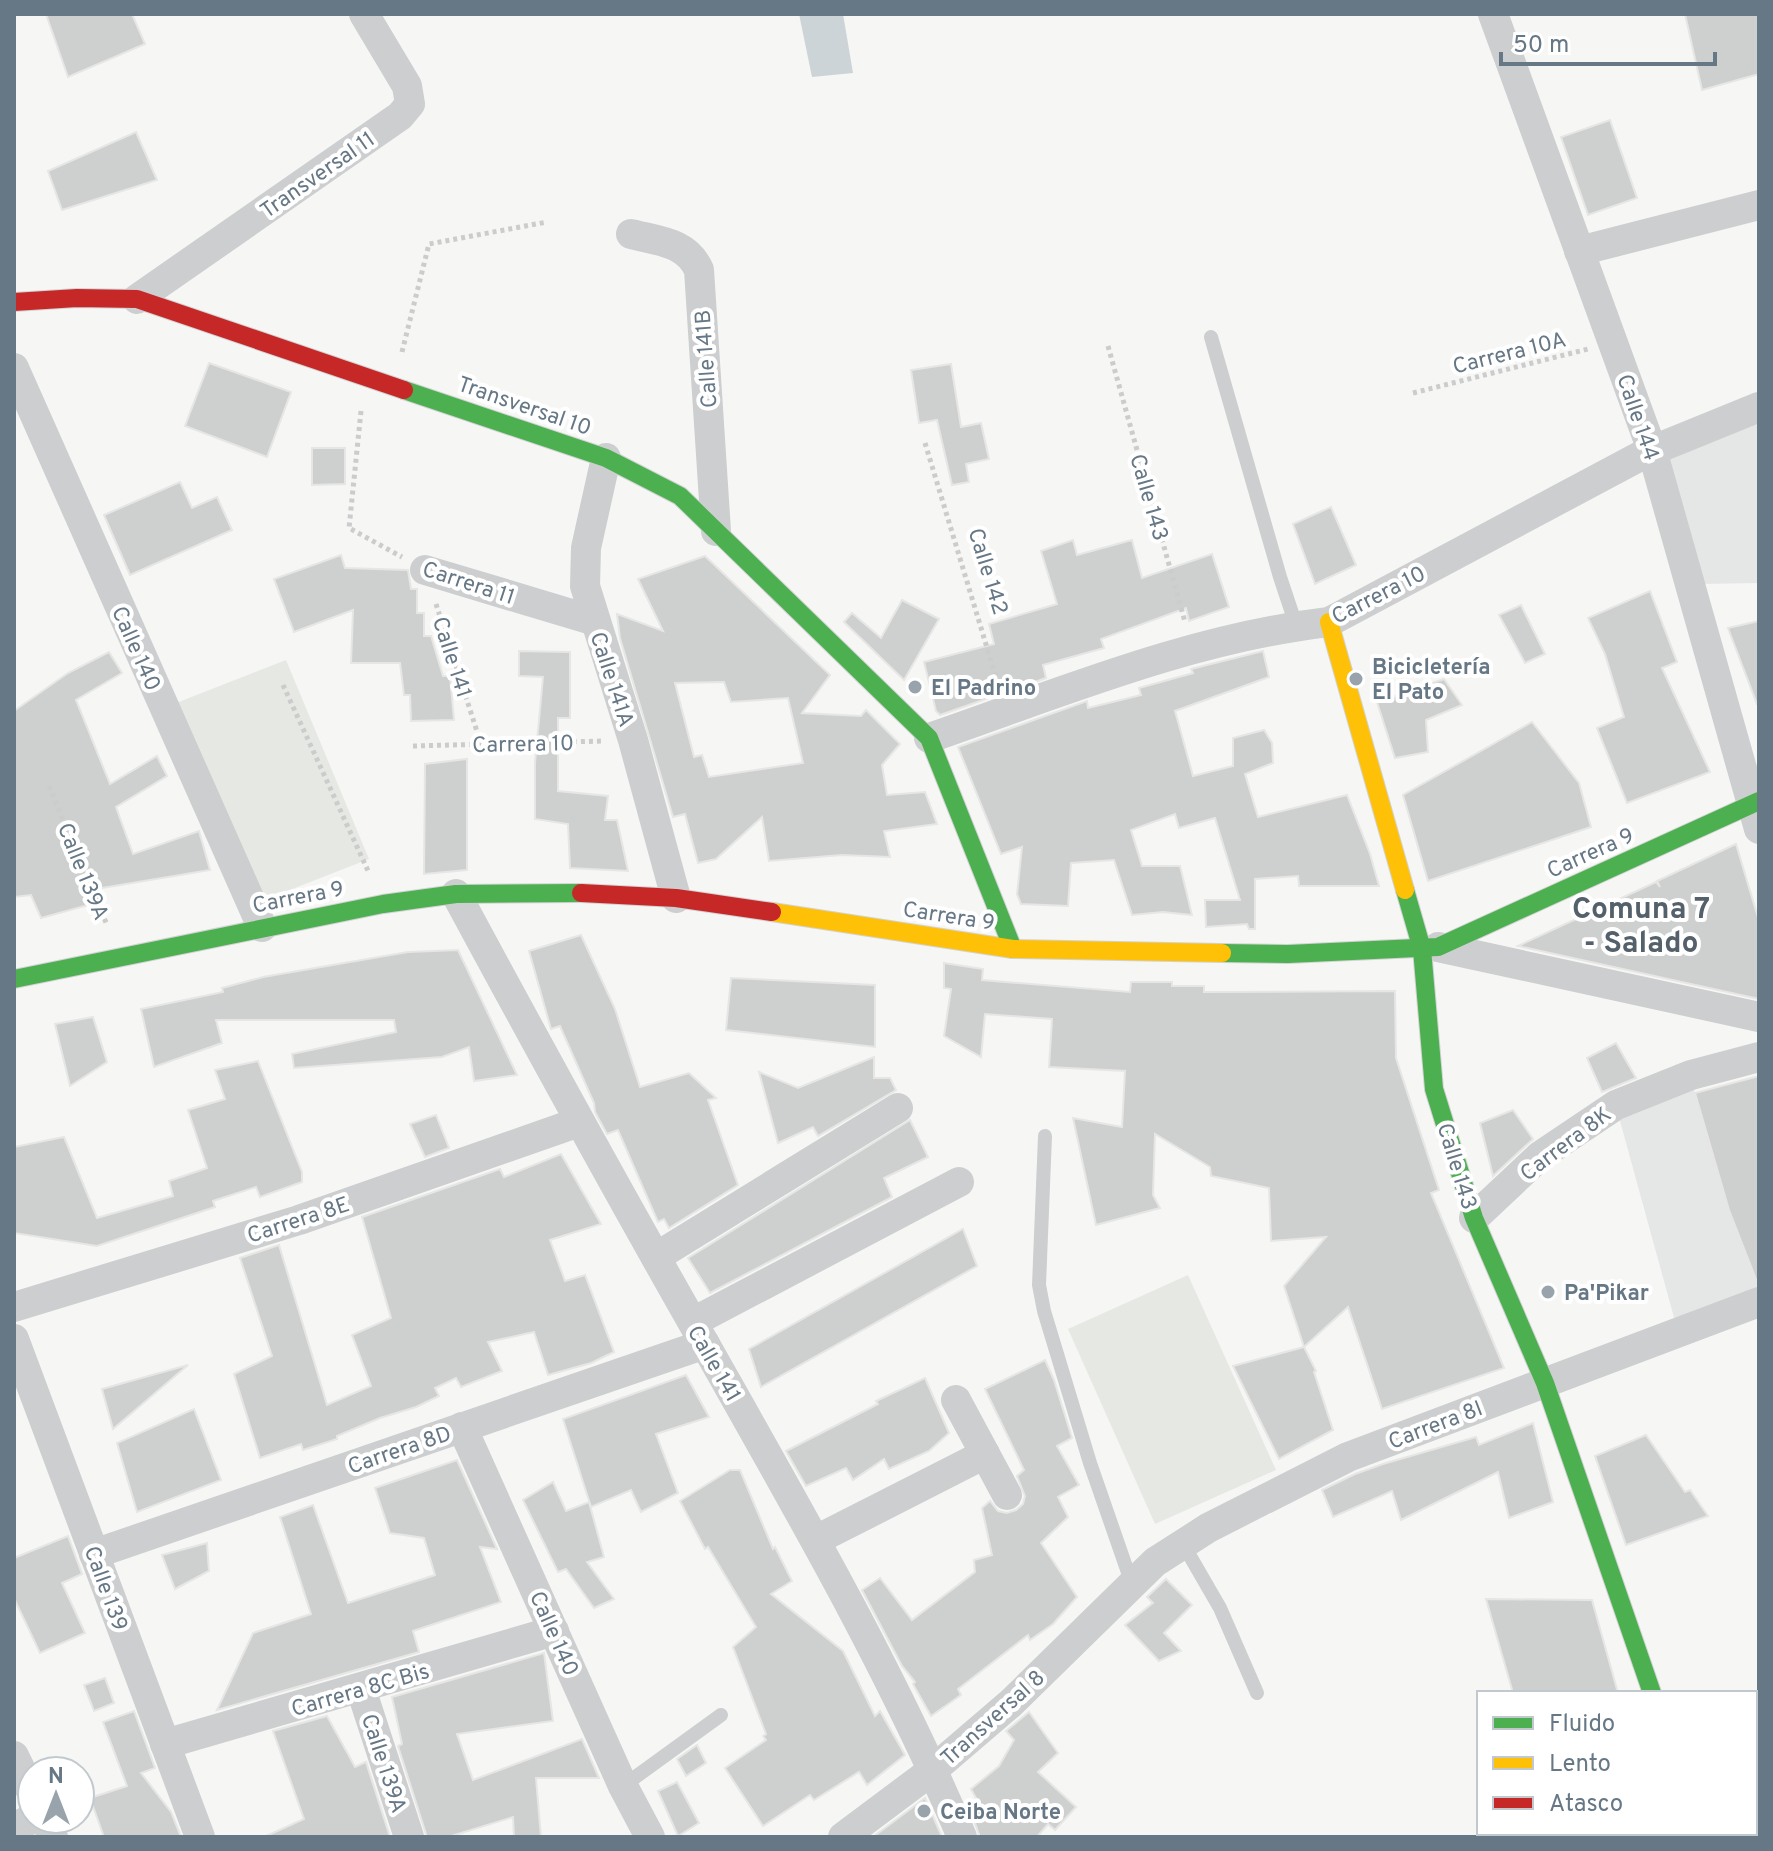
<svg xmlns="http://www.w3.org/2000/svg" width="1773" height="1851" viewBox="0 0 1773 1851" font-family="Overpass,sans-serif">
<style>
.built{fill:#e5e6e6}
.green{fill:#e6e9e3}
.water{fill:#ccd4d7}
.building{fill:#ced0d0;stroke:#e6e6e5;stroke-width:2;fill-rule:evenodd}
.lines{fill:none;stroke-linecap:round;stroke-linejoin:round}
.fast-casing{stroke:#d2d3d4;stroke-width:20}
.slow-casing{stroke:#d2d3d4;stroke-width:20}
.jam-casing{stroke:#d2d3d4;stroke-width:20}
.path{stroke:#cbcccb;stroke-width:5;stroke-dasharray:4 4;stroke-linecap:butt}
.lane{stroke:#cccecf;stroke-width:14}
.street{stroke:#cccecf;stroke-width:30}
.fast{stroke:#4caf50;stroke-width:18}
.slow{stroke:#ffc107;stroke-width:18}
.jam{stroke:#c62828;stroke-width:18}
.poi-dot{fill:#98a3ac;stroke:#fff;stroke-width:3}
.labels{text-anchor:middle;stroke-width:8;stroke-linejoin:round;paint-order:stroke}
.street-label{font-size:22px;fill:#667785;stroke:#fff}
.poi-label{font-size:22px;font-weight:bold;fill:#667785;stroke:#fff;text-anchor:start}
.district-label{font-size:30px;font-weight:bold;fill:#54606a;stroke:#fff}
</style>
<rect width="100%" height="100%" fill="#f6f6f5"/>
<g class="built">
<path d="M1759,420v163l-60,1 -30,-124z"/>
<path d="M1693,1087l37,124 29,77 -78,55 -64,-233z"/>
</g>
<g class="green">
<path d="M286,660l83,199 -110,43 -83,-199z"/>
<path d="M1188,1275l88,195 -121,54 -87,-195z"/>
</g>
<path class="water" d="M799,14h44l10,59 -41,4z"/>
<g class="building">
<path d="M46,14h86l13,30 -77,33z"/>
<path d="M1685,14h74v60l-57,16z"/>
<path d="M1610,120l27,78 -49,17 -27,-78z"/>
<path d="M136,132l21,48 -95,30 -14,-39z"/>
<path d="M209,363l82,29 -24,65 -82,-31z"/>
<path d="M951,364l10,63 20,-4 8,36 -23,5 3,18 -17,3 -15,-65 -18,3 -8,-53z"/>
<path d="M312,448h33v36l-33,1z"/>
<path d="M180,482l12,26 25,-11 15,33 -102,45 -26,-60z"/>
<path d="M1331,507l25,58 -41,19 -22,-60z"/>
<path d="M1073,540l4,15 55,-15 10,38 70,-24 17,53 -40,14 -3,-13 -85,31 3,9 -61,17 3,13 -106,37 -4,-4 -12,-49 70,-18 -5,-20 68,-20 -16,-53z"/>
<path d="M341,555l4,13 63,2 3,19h6v24h7v23h7l12,40h7l4,44 -43,1 -1,-26h-6l-4,-32h-49l2,-53 -59,22 -20,-53z"/>
<path d="M705,556l125,119 -28,38 59,3 5,-6 34,34 -18,21 5,30 38,-3 12,32 -53,7 6,26 -48,-2 -73,6 -7,-44 -46,42 -18,4 -13,-49 -12,3 -53,-179 -3,-24 46,17 -25,-52zM724,682l7,20 57,-4 15,65 -94,14 -7,-22 -8,2 -19,-74z"/>
<path d="M1650,591l27,71 -15,6 48,104 -83,31 -30,-75 27,-11 -19,-63 -17,-36z"/>
<path d="M902,600l37,19 -35,61 -60,-58 8,-9 29,25z"/>
<path d="M1521,605l24,49 -20,9 -26,-48z"/>
<path d="M1759,621v82l-2,1 -29,-76z"/>
<path d="M519,651l51,1v66h-12v73l50,5 -3,24h12l11,51 -58,-3 -2,-44 -33,-5v-56l8,-86 -24,-1z"/>
<path d="M1263,651l6,26 -94,34 18,65 40,-10v-28l31,-8 8,13 1,20 -28,11 13,43 89,-22 23,59 9,32h-80l-1,-10 -43,3v50h-6l-2,-5 -41,3 -1,-27h35l-25,-82 -36,10 -4,-14 -44,16 11,36h38l12,49 -29,-3 -31,3 -18,-55 -43,3 -3,43 -47,-2 -4,-10 5,-47 -21,7 -43,-107 129,-46 1,7 53,-13 -2,-7 54,-15 -2,-4z"/>
<path d="M109,652l13,21 -46,27 34,84 47,-28 10,20 -51,31 17,47 66,-23 11,39 -126,21 8,13 -51,14 -10,-23 -17,2v-186l54,-38z"/>
<path d="M1444,679l18,26 -36,15 2,32 -33,6 -18,-56z"/>
<path d="M1532,722l47,61 12,44 -163,54 -25,-86z"/>
<path d="M467,759v111l-43,4 1,-110z"/>
<path d="M1736,844l23,77v78l-241,-53 138,-64 4,5 -3,-6z"/>
<path d="M581,935l34,74 25,78 49,-14 27,25 -8,2 30,85 -69,43 -5,-9 -6,3 -40,-92 -11,4 -12,-22 -1,-9 -34,-77 -9,3 -22,-78z"/>
<path d="M458,950l59,125 -43,6 -5,-34 -27,10 -148,11 -2,-14 104,-22 -2,-12h-178l6,23 -68,24 -13,-58 82,-17 -1,-4 41,-11 145,-25z"/>
<path d="M944,963l39,6 -1,11 148,12 1,-10h41v4h32v6l191,-1 1,67 43,132 -8,3 73,175 -122,41 -34,-102 -44,40 -20,-61 42,-49 -55,4 -2,-53 -58,-12 -1,-9 -55,-33 -2,61 7,13 -64,17 -23,-107 49,9 3,-56 -76,-4 3,-48 -67,-5 -4,43 -37,-21 7,-47 -7,-1z"/>
<path d="M731,978l144,7v62l-149,-17z"/>
<path d="M93,1017l14,45 -37,24 -15,-62z"/>
<path d="M1616,1043l20,35 -34,14 -15,-34z"/>
<path d="M874,1057v21h16l6,12 -78,46 -5,-9 -35,16 -19,-71 39,16z"/>
<path d="M258,1061l44,111v10l-42,15 -4,-10 -43,14 2,6 -118,39 -83,-13v-86l50,-10 33,81 76,-22 -4,-15 38,-13 -19,-58 37,-11 -10,-29z"/>
<path d="M1759,1076v206h-2l-28,-72 -34,-117z"/>
<path d="M1513,1110l20,29 -40,37 -13,-53z"/>
<path d="M436,1115l13,33 -24,9 -15,-33z"/>
<path d="M910,1120l18,37 -44,21 8,19 -182,96 -22,-35z"/>
<path d="M561,1154l40,70 -51,16 15,41 20,-6 29,77 -23,11 -43,12 -14,-43 -46,10 14,29 -41,16 -5,-9 -21,10 4,8 -23,11 -36,11 -43,18v3l-34,11 -2,-6 -41,14 -26,-84 38,-18 -32,-98 39,-13 48,160 44,-19 -19,-51 39,-17 -29,-101 138,-48 4,8z"/>
<path d="M963,1229l14,37 -216,121 -12,-38z"/>
<path d="M1304,1347l12,24 -2,1 19,58 -54,29 -46,-93z"/>
<path d="M1045,1360l9,20 18,58 -15,8 22,39 -21,12 10,20 -27,26 36,54 -24,27 -23,16 -2,-5 -70,54 3,6 -30,21 -18,-32 2,-2 -13,-16 -40,-76 18,-12 32,42 63,-48 -1,-12 18,-5 -10,-47 8,-7 8,10 9,2 9,-3 7,-6 2,-8 -8,-20 7,-6 -39,-81z"/>
<path d="M188,1365l-75,64 -11,-40z"/>
<path d="M686,1375l23,42 -53,17 22,59 -37,19 -10,-22 -40,17 -28,-88z"/>
<path d="M925,1378l24,55 -20,18 -40,18 -5,-10 -31,21 -7,-12 -40,18 -20,-35 92,-47 -2,-3z"/>
<path d="M194,1409l27,71 -84,32 -20,-69z"/>
<path d="M1533,1423l20,79 -44,16 -11,-46 -97,48 -9,-29 -59,26 -11,-27 33,-16 28,-10 93,-27 3,8z"/>
<path d="M1646,1435l39,57 5,-2 18,26 -82,29 -31,-89z"/>
<path d="M457,1460l40,89 -17,-2 21,55 -88,29 6,21 -202,58 36,-77 58,-19 -31,-97 33,-12 35,98 87,-28 -11,-37 -34,-5 -15,-45z"/>
<path d="M730,1470h10l33,79 2,-2 17,34 -21,13 72,57 32,65 5,-5 25,44 -38,30 -8,-13 -45,28 -4,-5 -47,31 -38,-58 41,-28 -3,-4 3,-2 -33,-87 23,-20 -48,-80 -3,2 -25,-48z"/>
<path d="M553,1482l13,29 23,-9 15,55 -17,5 27,37 -20,9 -28,-39 -8,3 -35,-72z"/>
<path d="M68,1536l14,38 -20,9 23,50 -45,20 -26,-55v-40z"/>
<path d="M207,1543l2,28 -34,18 -13,-34z"/>
<path d="M1166,1579l26,26 -28,28 17,18 -22,10 -34,-36 28,-22 -6,-6z"/>
<path d="M1486,1599l106,1 26,93h-105z"/>
<path d="M544,1653l9,68 -96,13 16,46 109,-41 17,39h-63l5,59h-27l-1,-20 -65,20h-21l-29,-91 4,-2 -10,-47z"/>
<path d="M105,1678l9,25 -20,8 -10,-26z"/>
<path d="M134,1711l21,57 -14,5 30,39 10,25h-77l-14,-39 37,-12 -24,-64z"/>
<path d="M1029,1712l29,41 -20,19 38,35 -21,23 -7,-6 -11,13h-57l-8,-22 10,-6 -11,-20 28,-23 15,-26 -8,-9z"/>
<path d="M327,1716l28,51 11,-5 24,75h-126l40,-18 -31,-88z"/>
<path d="M697,1745l9,18 -20,13 -9,-17z"/>
<path d="M677,1782l22,41 -21,13 -20,-45z"/>
<path d="M925,1798l17,39h-69z"/>
</g>
<g class="lines">
<g class="fast-casing">
<g id="fast">
<path d="M404,390l202,68 74,38 249,242 84,211"/>
<path d="M1405,890l17,59 12,140 40,129 71,165 107,310"/>
<path d="M1222,953l66,1 150,-7 321,-146"/>
<path d="M14,979l369,-75 73,-10 125,-1"/>
</g>
</g>
<g class="slow-casing">
<g id="slow">
<path d="M1329,622l76,268"/>
<path d="M772,912l241,37 209,4"/>
</g>
</g>
<g class="jam-casing">
<g id="jam">
<path d="M14,302l63,-4 60,1 267,91"/>
<path d="M581,893l95,5 96,14"/>
</g>
</g>
<g class="path">
<path d="M1108,346l77,276"/>
<path d="M402,352l27,-108 118,-22"/>
<path d="M1413,393l175,-44"/>
<path d="M361,411l-12,117 53,29"/>
<path d="M925,443l73,241"/>
<path d="M436,604l45,140"/>
<path d="M283,685l86,188"/>
<path d="M413,746l191,-5"/>
<path d="M49,786l58,139"/>
</g>
<g class="lane">
<path d="M1211,337l69,240 16,48"/>
<path d="M1045,1136l-6,149 5,26 46,152 42,121"/>
<path d="M1183,1544l37,64 37,85"/>
<path d="M623,1786l98,-71"/>
</g>
<g class="street">
<path d="M1493,14l159,436 107,379"/>
<path d="M631,234c27,7 56,8 68,36l17,261"/>
<path d="M1579,251l180,-46"/>
<path d="M137,299l263,-183 10,-12 -3,-18 -43,-72"/>
<path d="M14,368l248,559"/>
<path d="M606,458l-20,90 -1,38 48,154 43,158"/>
<path d="M425,570l170,51"/>
<path d="M929,738c131,-45 262,-100 400,-116l317,-169 113,-46"/>
<path d="M456,894c81,150 162,298 246,445 92,163 187,326 260,498"/>
<path d="M1438,947l321,70"/>
<path d="M1474,1218l66,-62 76,-51 75,-30 68,-18"/>
<path d="M656,1257l242,-149"/>
<path d="M14,1307l285,-87 280,-98"/>
<path d="M693,1322l266,-140"/>
<path d="M14,1339l186,498"/>
<path d="M956,1400l51,95"/>
<path d="M462,1427l161,359 27,51"/>
<path d="M816,1540l169,-86"/>
<path d="M94,1554l611,-210"/>
<path d="M361,1689l48,148"/>
<path d="M1755,1725l4,-1"/>
<path d="M165,1744l389,-113"/>
<path d="M14,1756l18,37"/>
<path d="M45,1819l8,18"/>
<path d="M14,1827l18,-8"/>
<path d="M843,1837l91,-68 77,-66 144,-141 53,-34 140,-71 411,-155"/>
<path d="M1662,1837l23,-4"/>
</g>
<use href="#fast" class="fast"/>
<use href="#slow" class="slow"/>
<use href="#jam" class="jam"/>
</g>
<g class="poi-dot">
<circle cx="1356" cy="679" r="8"/>
<circle cx="915" cy="687" r="8"/>
<circle cx="1548" cy="1292" r="8"/>
<circle cx="924" cy="1811" r="8"/>
</g>
<g class="labels">
<g class="street-label">
<text transform="translate(317 174) rotate(-35)" y="8">Transversal 11</text>
<text transform="translate(1509 352) rotate(-14)" y="8">Carrera 10A</text>
<text transform="translate(705 359) rotate(-94)" y="8">Calle 141B</text>
<text transform="translate(525 405) rotate(19)" y="8">Transversal 10</text>
<text transform="translate(1639 417) rotate(71)" y="8">Calle 144</text>
<text transform="translate(1150 497) rotate(74)" y="8">Calle 143</text>
<text transform="translate(989 571) rotate(73)" y="8">Calle 142</text>
<text transform="translate(469 582) rotate(18)" y="8">Carrera 11</text>
<text transform="translate(1378 594) rotate(-27)" y="8">Carrera 10</text>
<text transform="translate(137 648) rotate(66)" y="8">Calle 140</text>
<text transform="translate(453 657) rotate(72)" y="8">Calle 141</text>
<text transform="translate(613 679) rotate(72)" y="8">Calle 141A</text>
<text transform="translate(523 743) rotate(-1)" y="8">Carrera 10</text>
<text transform="translate(1590 852) rotate(-24)" y="8">Carrera 9</text>
<text transform="translate(84 871) rotate(68)" y="8">Calle 139A</text>
<text transform="translate(298 896) rotate(-11)" y="8">Carrera 9</text>
<text transform="translate(949 915) rotate(9)" y="8">Carrera 9</text>
<text transform="translate(1565 1143) rotate(-37)" y="8">Carrera 8K</text>
<text transform="translate(1458 1166) rotate(73)" y="8">Calle 143</text>
<text transform="translate(298 1219) rotate(-18)" y="8">Carrera 8E</text>
<text transform="translate(715 1363) rotate(60)" y="8">Calle 141</text>
<text transform="translate(1435 1424) rotate(-21)" y="8">Carrera 8I</text>
<text transform="translate(399 1449) rotate(-19)" y="8">Carrera 8D</text>
<text transform="translate(107 1588) rotate(70)" y="8">Calle 139</text>
<text transform="translate(555 1633) rotate(66)" y="8">Calle 140</text>
<text transform="translate(360 1689) rotate(-16)" y="8">Carrera 8C Bis</text>
<text transform="translate(992 1717) rotate(-42)" y="8">Transversal 8</text>
<text transform="translate(385 1763) rotate(72)" y="8">Calle 139A</text>
</g>
<g class="poi-label">
<text x="1372" y="674">Bicicletería<tspan x="1372" dy="25">El Pato</tspan></text>
<text x="931" y="695">El Padrino</text>
<text x="1564" y="1300">Pa'Pikar</text>
<text x="940" y="1819">Ceiba Norte</text>
</g>
<g class="district-label">
<text x="1641" y="918">Comuna 7<tspan x="1641" dy="34">- Salado</tspan></text>
</g>
</g>
<rect width="1773" height="1851" fill="none" stroke="#667785" stroke-width="32"/>
<rect x="1477" y="1691" width="280" height="144" fill="#ffffff" stroke="#c2c9ce" stroke-width="2"/>
<rect x="1493" y="1717" width="40" height="12" fill="#4caf50" stroke="#c2c9ce" stroke-width="2"/>
<text x="1549" y="1731" font-size="24" fill="#667785">Fluido</text>
<rect x="1493" y="1757" width="40" height="12" fill="#ffc107" stroke="#c2c9ce" stroke-width="2"/>
<text x="1549" y="1771" font-size="24" fill="#667785">Lento</text>
<rect x="1493" y="1797" width="40" height="12" fill="#c62828" stroke="#c2c9ce" stroke-width="2"/>
<text x="1549" y="1811" font-size="24" fill="#667785">Atasco</text>
<g transform="translate(56 1795)"><circle r="38" fill="#ffffff" stroke="#c2c9ce" stroke-width="2"/>
<path d="M0-6L14 30L0 20L-14 30Z" fill="#98a3ac"/>
<text y="-12" font-size="22" font-weight="bold" text-anchor="middle" fill="#667785">N</text>
</g>
<path d="M1501 52v12h214v-12" fill="none" stroke="#667785" stroke-width="4"/>
<text x="1513" y="52" font-size="24" fill="#667785" stroke="#ffffff" stroke-width="6" paint-order="stroke">50 m</text>
</svg>
